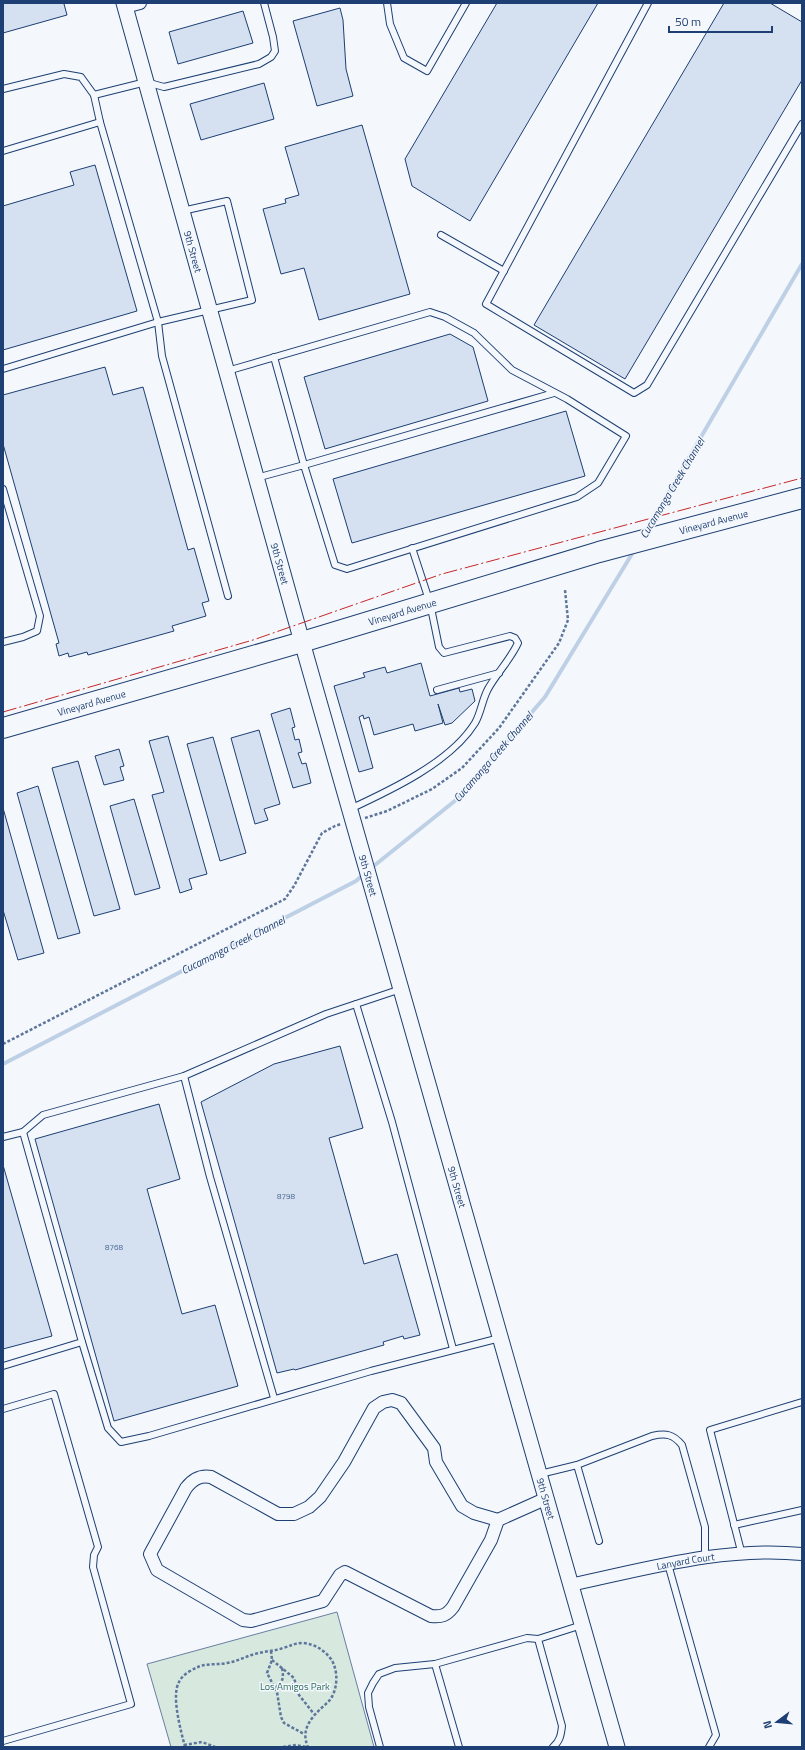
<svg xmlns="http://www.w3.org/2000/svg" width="805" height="1750" viewBox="0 0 805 1750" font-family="'Titillium Web',sans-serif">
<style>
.green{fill:#d7e8df;stroke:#687fa3}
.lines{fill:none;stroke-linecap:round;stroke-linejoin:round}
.stream{stroke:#bed0e5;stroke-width:4}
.building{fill:#d5e0f0;stroke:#1d3f73}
.service-casing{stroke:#1d3f73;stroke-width:8}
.minor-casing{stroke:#1d3f73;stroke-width:14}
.tertiary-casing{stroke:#1d3f73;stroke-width:17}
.primary-casing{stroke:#1d3f73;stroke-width:22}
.path{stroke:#5e769c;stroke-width:2.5;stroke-dasharray:3 2;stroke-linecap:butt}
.service{stroke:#f4f7fb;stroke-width:6}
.minor{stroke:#f4f7fb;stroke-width:12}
.tertiary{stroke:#f4f7fb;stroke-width:15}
.primary{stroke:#f4f7fb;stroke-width:20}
.power{stroke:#c62828;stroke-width:1;stroke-dasharray:14 3 2 3;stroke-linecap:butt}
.labels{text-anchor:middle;stroke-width:3;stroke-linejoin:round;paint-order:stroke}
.number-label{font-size:8px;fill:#4b6792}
.street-label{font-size:10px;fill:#1d3f73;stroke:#f4f7fb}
.park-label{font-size:10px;fill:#2c6c60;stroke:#f4f7fb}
.water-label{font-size:11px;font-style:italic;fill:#1d3f73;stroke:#f4f7fb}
</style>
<rect width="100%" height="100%" fill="#f4f7fb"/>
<path class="green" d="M337,1612l37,135h-203l-24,-83z"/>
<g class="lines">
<g class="stream">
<path d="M645,533l157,-269"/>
<path d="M370,869l86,-69 89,-103 90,-148"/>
<path d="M3,1064l353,-183 9,-8"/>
</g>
</g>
<g class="building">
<path d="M3,3h63l-2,1 3,11 -64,18z"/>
<path d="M497,3h101l-128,218 -58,-35 -7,-27z"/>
<path d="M724,3h46l32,19v58l-177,299 -91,-54z"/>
<path d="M340,8l3,12 3,49 7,27 -36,10 -24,-85z"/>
<path d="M243,11l10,32 -75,21 -9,-32z"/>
<path d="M264,83l10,36 -73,21 -11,-36z"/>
<path d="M362,125l48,169 -91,26 -15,-52 -23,6 -18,-65 23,-6 -1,-4 14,-4 -14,-48z"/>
<path d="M95,165l42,146 -134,39v-144l71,-21 -4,-13z"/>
<path d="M450,334l23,13 15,54 -163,48 -21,-72z"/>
<path d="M105,367l8,28 30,-8 45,163 6,-2 15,53 -7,2 4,13 -34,10 2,5 -86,24 -1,-3 -18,5 -1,-4 -9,3 -3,-12 3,-1 -56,-199v-49z"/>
<path d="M566,411l19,65 -233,67 -19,-64z"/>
<path d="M421,663l9,33 29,-8 1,4 12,-3 3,12 -23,22 -7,2 -7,-21 5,19 -28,8 -2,-7 -39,11 -5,-18 -5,2 -1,-4 -4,2 14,51 -14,4 -25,-86 31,-9 -2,-4 22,-6 2,6z"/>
<path d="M290,708l5,19 -3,1 3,12 4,-1 3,13 -4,1 4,11 4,-1 5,20 -18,5 -22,-74z"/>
<path d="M259,730l21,74 -16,5 4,11 -13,4 -24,-86z"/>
<path d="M168,736l39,138 -18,5 3,10 -12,4 -28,-98 12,-3 -15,-51z"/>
<path d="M213,737l33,116 -26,8 -33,-117z"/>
<path d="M119,749l5,17 -4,1 4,13 -20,5 -9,-29z"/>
<path d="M78,761l42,148 -26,7 -42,-148z"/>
<path d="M38,786l42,147 -22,6 -41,-146z"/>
<path d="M134,799l26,89 -25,7 -25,-89z"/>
<path d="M3,808l41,145 -26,7 -15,-50z"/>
<path d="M340,1046l23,82 -34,10 35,126 33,-10 23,81 -16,4 -1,-3 -20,6 1,3 -89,25 -1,-1 -17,4 -76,-271 73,-38z"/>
<path d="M159,1104l21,75 -33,10 35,125 33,-9 23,81 -124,35 -79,-282z"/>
<path d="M3,1165l49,171 -49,13z"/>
</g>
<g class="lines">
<g class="service-casing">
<g id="service">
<path d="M387,3l3,21 14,34 23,13 39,-68"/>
<path d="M648,3l-162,301 148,89 13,-8 155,-261"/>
<path d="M3,89l61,-15 17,3 13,18 52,-13 18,5 95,-23 12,-7 4,-6 -2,-14 -9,-34"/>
<path d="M94,95l6,27 58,200 4,34 66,240"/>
<path d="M3,151l97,-29"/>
<path d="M441,235l63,36"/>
<path d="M274,357l30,108 250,-72"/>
<path d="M3,369l155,-47 94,-22 -25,-99 -45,10"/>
<path d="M227,371l203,-59 15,5 29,16 38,37 55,29 59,37 -28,47 -21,14 -230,72 -12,-4 -31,-100 -48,13"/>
<path d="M3,489l37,127 -3,15 -14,6 -20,5"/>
<path d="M437,690l62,-17"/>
<path d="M350,809c41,-19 101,-47 125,-86 6,-10 7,-23 13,-34 9,-16 22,-29 30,-46l-3,-5 -5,-2 -66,17 -5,-6 -9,-44 -18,-55"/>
<path d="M356,1004l36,118 61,227"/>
<path d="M184,1076l26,101 64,221"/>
<path d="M3,1137l20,-5 20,-17 141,-39 142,-62 75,-25"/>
<path d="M82,1342l26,86 13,14 28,-6 222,-65 129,-33"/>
<path d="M3,1366l79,-24 -59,-210"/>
<path d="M3,1409l51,-15 44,153 -4,8 -1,12 38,137 -128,37"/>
<path d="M577,1465l22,76"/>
<path d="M540,1474l37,-9 75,-29c14,-3 21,-2 30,9l23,82v30"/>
<path d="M734,1525l68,-15"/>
<path d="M742,1555l-32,-125 92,-28"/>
<path d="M668,1564l48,171 -7,12"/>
<path d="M435,1664l24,83"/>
<path d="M380,1747l-11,-40 -1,-14 5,-10 6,-9 16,-6 40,-4 92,-26 11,1"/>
<path d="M553,1747c7,-6 8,-12 9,-21l-24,-87 44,-14"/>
</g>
</g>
<g class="minor-casing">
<g id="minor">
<path d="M125,7l15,-4"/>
<path d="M498,1520l-7,20 -38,67c-7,9 -12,10 -22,9l-86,-44 -5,3 -17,26 -72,20 -8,-1 -86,-50 -7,-16 36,-66c7,-9 14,-13 25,-11l67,37h16l15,-7 11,-10 24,-35 30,-54 9,-6 9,-2 9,3 33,45 2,14 26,44 12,7 24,7 47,-21"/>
<path id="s1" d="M570,1585c76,-16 154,-39 232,-31"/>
</g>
</g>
<g class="tertiary-casing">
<g id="tertiary">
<path id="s2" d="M124,3l178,639 315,1105"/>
</g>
</g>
<g class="primary-casing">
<g id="primary">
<path id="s3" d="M3,728l299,-86 297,-90 203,-54"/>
</g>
</g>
<g class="path">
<path d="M365,818l22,-7 45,-22 30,-21 37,-40 60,-85 9,-23 -3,-30"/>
<path d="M3,1044l282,-145 9,-13 28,-53 13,-7 6,-2"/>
<path d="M271,1651l1,9 -5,13 10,19 4,25 3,6 20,11"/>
<path d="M272,1660l22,18 5,17 15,19"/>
<path d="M275,1688c8,-6 9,-10 7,-20"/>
<path d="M184,1745l18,-3 13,5"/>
<path d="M185,1747c-4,-16 -14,-51 -6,-65 3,-7 12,-12 19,-15 9,-4 19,-2 29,-4 12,-2 21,-8 32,-10 8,-2 16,-2 24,-5 7,-2 12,-5 20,-5 12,1 21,7 28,16 8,12 7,33 -3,43 -13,12 -29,25 -20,45"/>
<path d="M283,1747l13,-2 10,2"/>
</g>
<use href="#service" class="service"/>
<use href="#minor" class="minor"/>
<use href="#tertiary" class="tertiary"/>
<use href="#primary" class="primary"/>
<path class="power" d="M3,712l250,-72 189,-66 360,-96"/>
</g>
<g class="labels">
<g class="number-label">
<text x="286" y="1199">8798</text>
<text x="114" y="1250">8768</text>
</g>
<g class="street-label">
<text dy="4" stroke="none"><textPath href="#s2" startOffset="258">9th Street</textPath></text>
<text dy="4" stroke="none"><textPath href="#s3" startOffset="740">Vineyard Avenue</textPath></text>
<text dy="4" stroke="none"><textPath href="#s2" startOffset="582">9th Street</textPath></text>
<text dy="4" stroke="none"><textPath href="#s3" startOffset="416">Vineyard Avenue</textPath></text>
<text dy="4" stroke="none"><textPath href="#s3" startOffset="92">Vineyard Avenue</textPath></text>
<text dy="4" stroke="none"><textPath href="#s2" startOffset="906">9th Street</textPath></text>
<text dy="4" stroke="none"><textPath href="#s2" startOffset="1230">9th Street</textPath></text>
<text dy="4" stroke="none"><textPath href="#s2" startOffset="1554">9th Street</textPath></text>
<text dy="4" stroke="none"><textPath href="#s1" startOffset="118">Lanyard Court</textPath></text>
</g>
<g class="park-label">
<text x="295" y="1690">Los Amigos Park</text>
</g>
<g class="water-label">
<text transform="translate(672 488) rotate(-59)" y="4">Cucamonga Creek Channel</text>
<text transform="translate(493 757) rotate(-49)" y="4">Cucamonga Creek Channel</text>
<text transform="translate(233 945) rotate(-27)" y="4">Cucamonga Creek Channel</text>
</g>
</g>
<rect width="805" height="1750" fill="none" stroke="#1d3f73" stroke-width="8"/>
<g transform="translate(777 1722) rotate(254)" stroke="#f4f7fb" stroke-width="3" paint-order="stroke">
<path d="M0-3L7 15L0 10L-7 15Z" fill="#1d3f73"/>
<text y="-6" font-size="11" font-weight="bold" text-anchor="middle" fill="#1d3f73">N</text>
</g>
<path d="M669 26v6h103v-6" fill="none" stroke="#1d3f73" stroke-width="2"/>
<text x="675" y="26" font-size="12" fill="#1d3f73" stroke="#f4f7fb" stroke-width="3" paint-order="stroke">50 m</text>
</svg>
